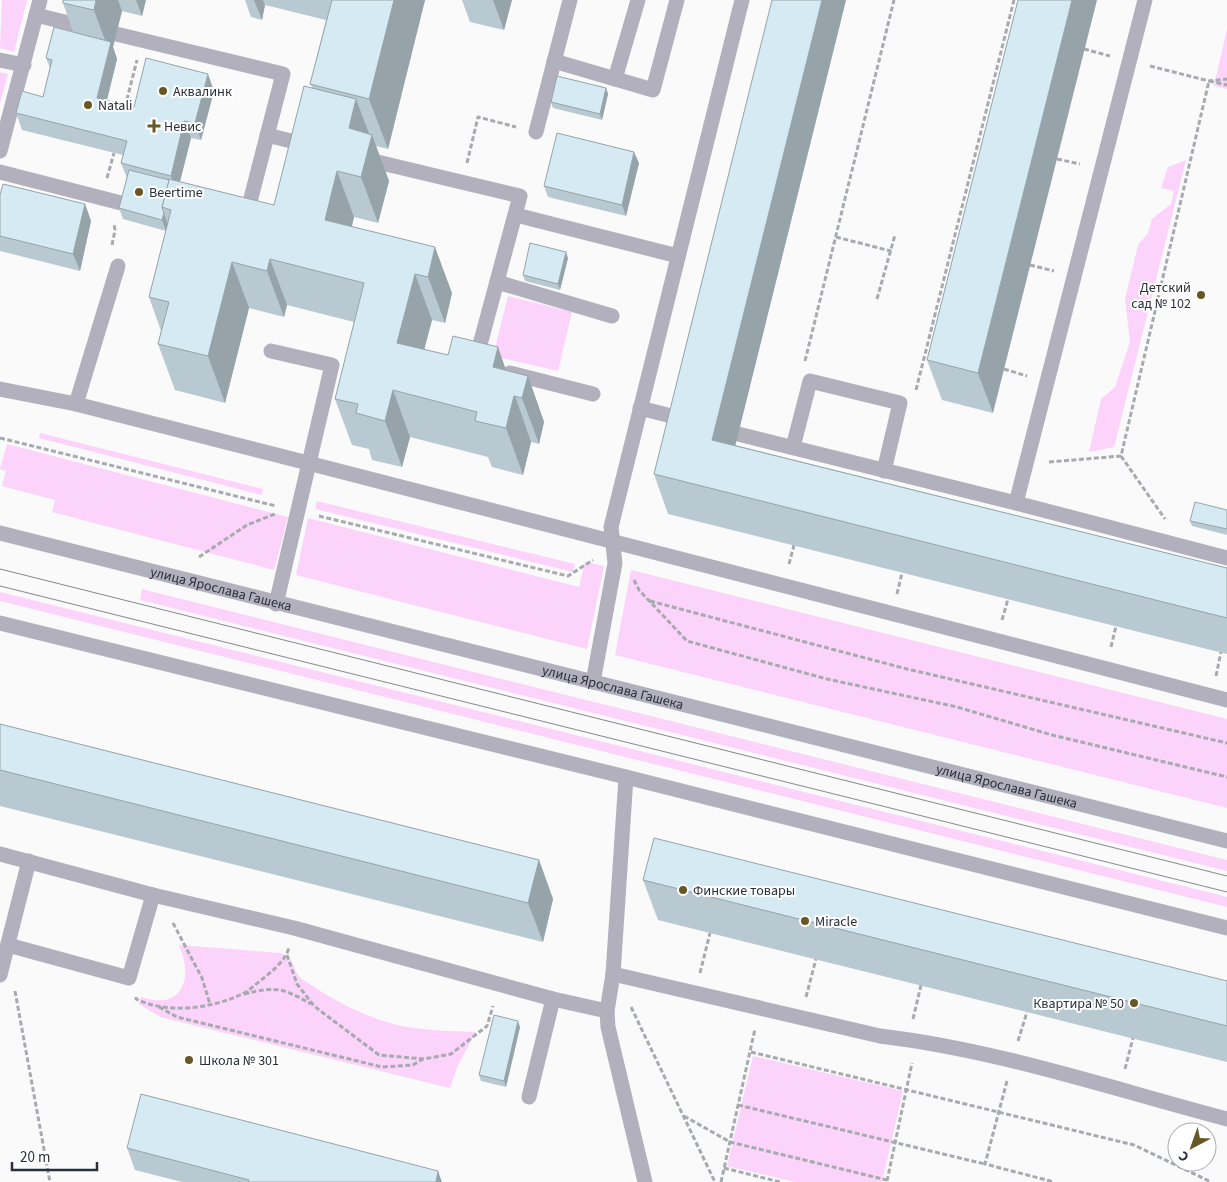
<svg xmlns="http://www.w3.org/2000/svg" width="1227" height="1182" viewBox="0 0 1227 1182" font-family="'Source Sans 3',sans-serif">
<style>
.green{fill:#fcd3fa}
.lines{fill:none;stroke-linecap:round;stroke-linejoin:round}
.path{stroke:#a7aaae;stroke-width:3;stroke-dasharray:5 2.5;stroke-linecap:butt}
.minor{stroke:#b2b0bd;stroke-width:15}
.tram{stroke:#85888e;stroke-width:1}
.wall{fill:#b8c9d1}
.shaded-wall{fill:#96a4aa}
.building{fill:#d6eaf3;stroke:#96a4aa}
.poi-dot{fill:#665724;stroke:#fff;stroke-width:2}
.labels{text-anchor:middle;stroke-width:4;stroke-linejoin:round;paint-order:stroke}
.poi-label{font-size:14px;fill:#2a303a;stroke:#fff;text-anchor:start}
.street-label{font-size:14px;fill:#2a303a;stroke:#fff}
</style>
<rect width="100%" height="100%" fill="#fafafa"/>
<g class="green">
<path d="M2,0h25l-13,52 -14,-4z"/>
<path d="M1227,29v60l-13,-3z"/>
<path d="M0,72l8,2 -8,29z"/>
<path d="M1186,160l-72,287 -25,5 12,-53 14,-12 15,-45 -5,-43 13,-54 10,-12 4,-14 19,-15 3,-13 -13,-3 7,-21z"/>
<path d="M508,296l64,16 -14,59 -65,-15z"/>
<path d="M40,433l223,56 -1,6 -223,-57z"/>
<path d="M7,444l281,73 -14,53 -222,-58 3,-12 -53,-14 4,-15 -6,-2z"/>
<path d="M317,501l258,63 -2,8 -258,-63z"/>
<path d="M308,518l271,69 6,-25 19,4 -17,83 -291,-74z"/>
<path d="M631,570l596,149v89l-612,-153z"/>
<path d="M142,589l1085,271v11l-1087,-271z"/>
<path d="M0,592l1227,305v10l-1227,-306z"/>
<path d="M179,945l102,8c16,7 11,18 21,26 30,21 68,41 105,48 23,4 46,4 69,5l-18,33 -8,23 -290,-71 -21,-13 2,-7c41,14 53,-18 38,-52z"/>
<path d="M753,1056l150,35 -21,91h-87l-68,-16z"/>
</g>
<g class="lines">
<g class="path">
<path d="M1084,49l26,7"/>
<path d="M1150,66l59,15 18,-2"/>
<path d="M125,107l12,-47"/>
<path d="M1057,159l23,5"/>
<path d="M467,163l11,-46 38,10"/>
<path d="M107,178l7,-25"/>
<path d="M836,237l55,14"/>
<path d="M112,245l3,-15 -1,-6"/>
<path d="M1030,265l24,6"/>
<path d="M877,299l18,-64"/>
<path d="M805,361l89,-361"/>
<path d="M1004,369l23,7"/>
<path d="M916,390l98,-390"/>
<path d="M0,438l276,68"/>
<path d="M1121,456l44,63"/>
<path d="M1049,462l72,-6 88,-375 18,4"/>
<path d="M319,516l249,60 25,-16"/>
<path d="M199,557l48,-32 28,-11"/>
<path d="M789,564l5,-19"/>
<path d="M634,580l5,10 48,51 140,38 130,28 95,28 175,42"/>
<path d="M897,594l5,-21"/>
<path d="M650,601l257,68 320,74"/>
<path d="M1002,620l6,-21"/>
<path d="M1111,647l5,-21"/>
<path d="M1216,676l5,-24"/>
<path d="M173,923l29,55 8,26"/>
<path d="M287,955l10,29 17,22 65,49 45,4 27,-5 36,-28 6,-20"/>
<path d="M700,973l10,-40"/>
<path d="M15,991l35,191"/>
<path d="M244,994c33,-8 39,-6 67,10"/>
<path d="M136,997v2c31,15 73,10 104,-4 9,-4 17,-12 25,-18 10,-8 20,-17 24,-29"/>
<path d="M806,997l10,-38"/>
<path d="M159,1007l18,10 205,50 31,-2 10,-6"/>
<path d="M631,1007l84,175"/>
<path d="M913,1019l8,-34"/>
<path d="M1018,1041l9,-29"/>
<path d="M751,1052l383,93 77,37"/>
<path d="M1125,1069l8,-31"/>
<path d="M1007,1081l-22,83 69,18"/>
<path d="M738,1105l247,59"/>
<path d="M684,1116l46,26 157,38"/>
<path d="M724,1168l56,14"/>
<path d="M887,1181l25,-118"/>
<path d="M721,1182l34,-153"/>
</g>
<g class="minor">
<path d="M36,15l49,12"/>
<path d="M116,34l167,40 -32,124"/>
<path d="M0,60l24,5"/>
<path d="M554,61l99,29 24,-90"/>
<path d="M615,79l23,-79"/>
<path d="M536,132l34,-132"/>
<path d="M267,135l44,11"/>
<path d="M0,151l40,-151"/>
<path d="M369,160l151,36 -45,167"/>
<path d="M0,172l125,32"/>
<path d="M516,215l162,41"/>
<path d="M497,282l115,34"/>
<path d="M271,351l61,14 -56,239"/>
<path d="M510,373l83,21"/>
<path d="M0,389l76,15 232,59 919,237"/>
<path d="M76,404l42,-138"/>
<path d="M640,408l47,12"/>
<path d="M738,434l278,69 211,55"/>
<path d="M793,447l17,-66 90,22 -16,68"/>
<path d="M1016,503l129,-503"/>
<path id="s1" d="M0,533l1227,308"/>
<path d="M0,623l626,154 601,151"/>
<path d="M593,682l22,-119 -4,-36 131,-527"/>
<path d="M626,777l-13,197 -6,37 1,16 37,155"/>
<path d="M0,854l153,41 141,33 259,71 54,12"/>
<path d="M8,945l121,33 24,-83"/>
<path d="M613,974l267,62c118,14 233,53 347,83"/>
<path d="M0,975l29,-114"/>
<path d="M529,1097l24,-98"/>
</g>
<g class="tram">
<path d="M0,569l1227,307"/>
<path d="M0,586l1227,306"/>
</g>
</g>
<g class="wall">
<path d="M63,0h83l-4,16 -20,-5 -9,36 4,12 -10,42 27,6 80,-16 -13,49 -10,-2 -11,44 94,23 38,-118 -2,-3 16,-64 -61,-15 -3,15 -11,-3 -6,-17h180l-37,149 -12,-3 13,35 -11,42 -24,-6 -2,9 100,67 -7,30 -13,-3 -8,29 104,27 16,46 -5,22 -8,-2 -8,33 -31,-8 -4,-10 -78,-20 -8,30 -30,-7 -3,-11 -17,-4 -17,-46 19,-77 -67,-17 -3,12 -35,-9 -24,95 -50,-13 -17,-46 3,-13 -12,-34 17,-66 -43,-12 -4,-11 8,-30 -6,-15 2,-8 -101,-25 -6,-17 27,-16 7,-29 -4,-10 27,-26 -10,-29z"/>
<path d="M462,0h50l-8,30 -34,-8z"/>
<path d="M772,0h74l-111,445 492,123v86l-559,-140 -14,-40z"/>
<path d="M1018,0l-25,413 -51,-13 -15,-40z"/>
<path d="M606,88l2,6 -6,26 -49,-12 -2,-6z"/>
<path d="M639,163l-13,53 -78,-19 -4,-11z"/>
<path d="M0,195l85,9 6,17 -11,50 -80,-20z"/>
<path d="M568,258l-8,32 -35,-9 -2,-6z"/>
<path d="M1227,510v25l-35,-9 -2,-5z"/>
<path d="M0,724l539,136 14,39 -10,43 -543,-136z"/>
<path d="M643,880l584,101v81l-569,-142z"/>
<path d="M520,1027l-14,60 -25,-6 -2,-6z"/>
<path d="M127,1148l315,34h-260l-47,-12z"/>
</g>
<g class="shaded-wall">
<path d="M96,0h22l4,11 -9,36 4,12 -14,56 -6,-17 12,-47 -15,-41z"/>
<path d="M136,0h10l-4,16z"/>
<path d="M254,0h9l2,5 -3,15z"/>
<path d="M394,0h31l-37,149 -19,-50z"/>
<path d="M493,0h19l-8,30z"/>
<path d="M822,0h24l-119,479 -15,-39z"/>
<path d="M1072,0h25l-104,413 -15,-40z"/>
<path d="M208,74l6,17 -13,49 -6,-17z"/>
<path d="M606,88l2,6 -6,26 -2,-6z"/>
<path d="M356,99l15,40 1,-4 17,46 -11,42 -17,-46 -12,-49z"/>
<path d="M184,121l7,17 -14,55 -6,-17z"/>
<path d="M634,152l5,11 -13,53 -4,-11z"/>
<path d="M337,171l17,46 -12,49 -17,-46z"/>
<path d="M85,204l6,17 -11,50 -7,-17z"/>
<path d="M164,213l4,12 -2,6 -4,-11z"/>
<path d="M435,247l17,46 -7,30 -17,-46z"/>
<path d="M566,252l2,6 -8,32 -2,-6z"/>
<path d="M270,259l17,46 -3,12 -17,-46z"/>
<path d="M232,262l17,46 -24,95 -17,-47z"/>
<path d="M415,274l17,46 -18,69 -17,-46z"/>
<path d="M498,347l33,95 -8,33 -17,-47 -13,-61z"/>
<path d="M528,376l16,46 -5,22 -17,-46z"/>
<path d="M393,390l17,47 -8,30 -17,-46z"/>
<path d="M539,860l14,39 -10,43 -15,-39z"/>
<path d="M518,1021l2,6 -14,60 -2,-6z"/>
<path d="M438,1171l4,11h-6z"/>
</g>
<g class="building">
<path d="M63,0h33l-2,10 -31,-7z"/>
<path d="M332,0h62l-25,99 -59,-15z"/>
<path d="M772,0h50l-110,440 515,128v50l-573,-144z"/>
<path d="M1018,0h54l-94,373 -51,-13z"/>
<path d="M54,27l57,15 -14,56 37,9 12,-49 62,16 -13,49 -11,-2 -13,55 -50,-13 6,-22 -111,-28 6,-22 21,6 9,-37 -6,-2z"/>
<path d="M557,76l49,12 -6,26 -49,-12z"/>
<path d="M304,86l52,13 -7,29 23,7 -11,42 -24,-6 -12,49 110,27 -7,30 -13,-3 -18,69 51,12 5,-19 45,11 -5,20 35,9 -6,22 -8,-2 -8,32 -31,-7 2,-9 -84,-22 -8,31 -29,-8 2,-9 -23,-5 29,-116 -94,-24 -3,12 -35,-9 -24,94 -50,-12 11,-42 -20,-5 22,-87 -9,-3 7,-28 105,26z"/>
<path d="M557,133l77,19 -12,53 -78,-19z"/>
<path d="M129,170l40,10 -7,27 2,6 -2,7 -43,-12z"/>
<path d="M3,184l82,20 -12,50 -73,-18v-41z"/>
<path d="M530,243l36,9 -8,32 -35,-9z"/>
<path d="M1195,502l32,8v19l-37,-8z"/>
<path d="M0,724l539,136 -11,43 -528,-133z"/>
<path d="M654,838l573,143v45l-584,-146z"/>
<path d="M494,1015l24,6 -14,60 -25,-6z"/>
<path d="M141,1094l297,77 -2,11h-188l1,-2 -122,-32z"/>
</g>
<g class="poi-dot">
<circle cx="163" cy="91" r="5"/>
<circle cx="88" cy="105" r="5"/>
<path d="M151.5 118.5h5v5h5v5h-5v5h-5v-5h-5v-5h5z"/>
<circle cx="139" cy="192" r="5"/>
<circle cx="1201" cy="295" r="5"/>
<circle cx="683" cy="890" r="5"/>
<circle cx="805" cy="921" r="5"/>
<circle cx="1134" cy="1003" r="5"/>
<circle cx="189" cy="1060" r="5"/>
</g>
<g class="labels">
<g class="poi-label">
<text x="173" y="96">Аквалинк</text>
<text x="98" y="110">Natali</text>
<text x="164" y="131">Невис</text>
<text x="149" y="197">Beertime</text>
<text x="1191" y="292" text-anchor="end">Детский<tspan x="1191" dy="16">сад № 102</tspan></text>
<text x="693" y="895">Финские товары</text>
<text x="815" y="926">Miracle</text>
<text x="1124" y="1008" text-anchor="end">Квартира № 50</text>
<text x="199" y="1065">Школа № 301</text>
</g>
<g class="street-label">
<text dy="5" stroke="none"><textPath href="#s1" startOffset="228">улица Ярослава Гашека</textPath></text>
<text dy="5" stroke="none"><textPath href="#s1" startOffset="632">улица Ярослава Гашека</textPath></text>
<text dy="5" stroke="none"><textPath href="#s1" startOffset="1038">улица Ярослава Гашека</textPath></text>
</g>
</g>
<g transform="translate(1192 1147) rotate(221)"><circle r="24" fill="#ffffff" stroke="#aaacb0"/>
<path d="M0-4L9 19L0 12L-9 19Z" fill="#665724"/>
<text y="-8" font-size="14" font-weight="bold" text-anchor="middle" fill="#2a303a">С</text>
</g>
<path d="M12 1162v8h85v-8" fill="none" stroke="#2a303a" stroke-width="2.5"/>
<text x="20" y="1162" font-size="15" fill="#2a303a" stroke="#ffffff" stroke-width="4" paint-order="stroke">20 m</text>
</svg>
